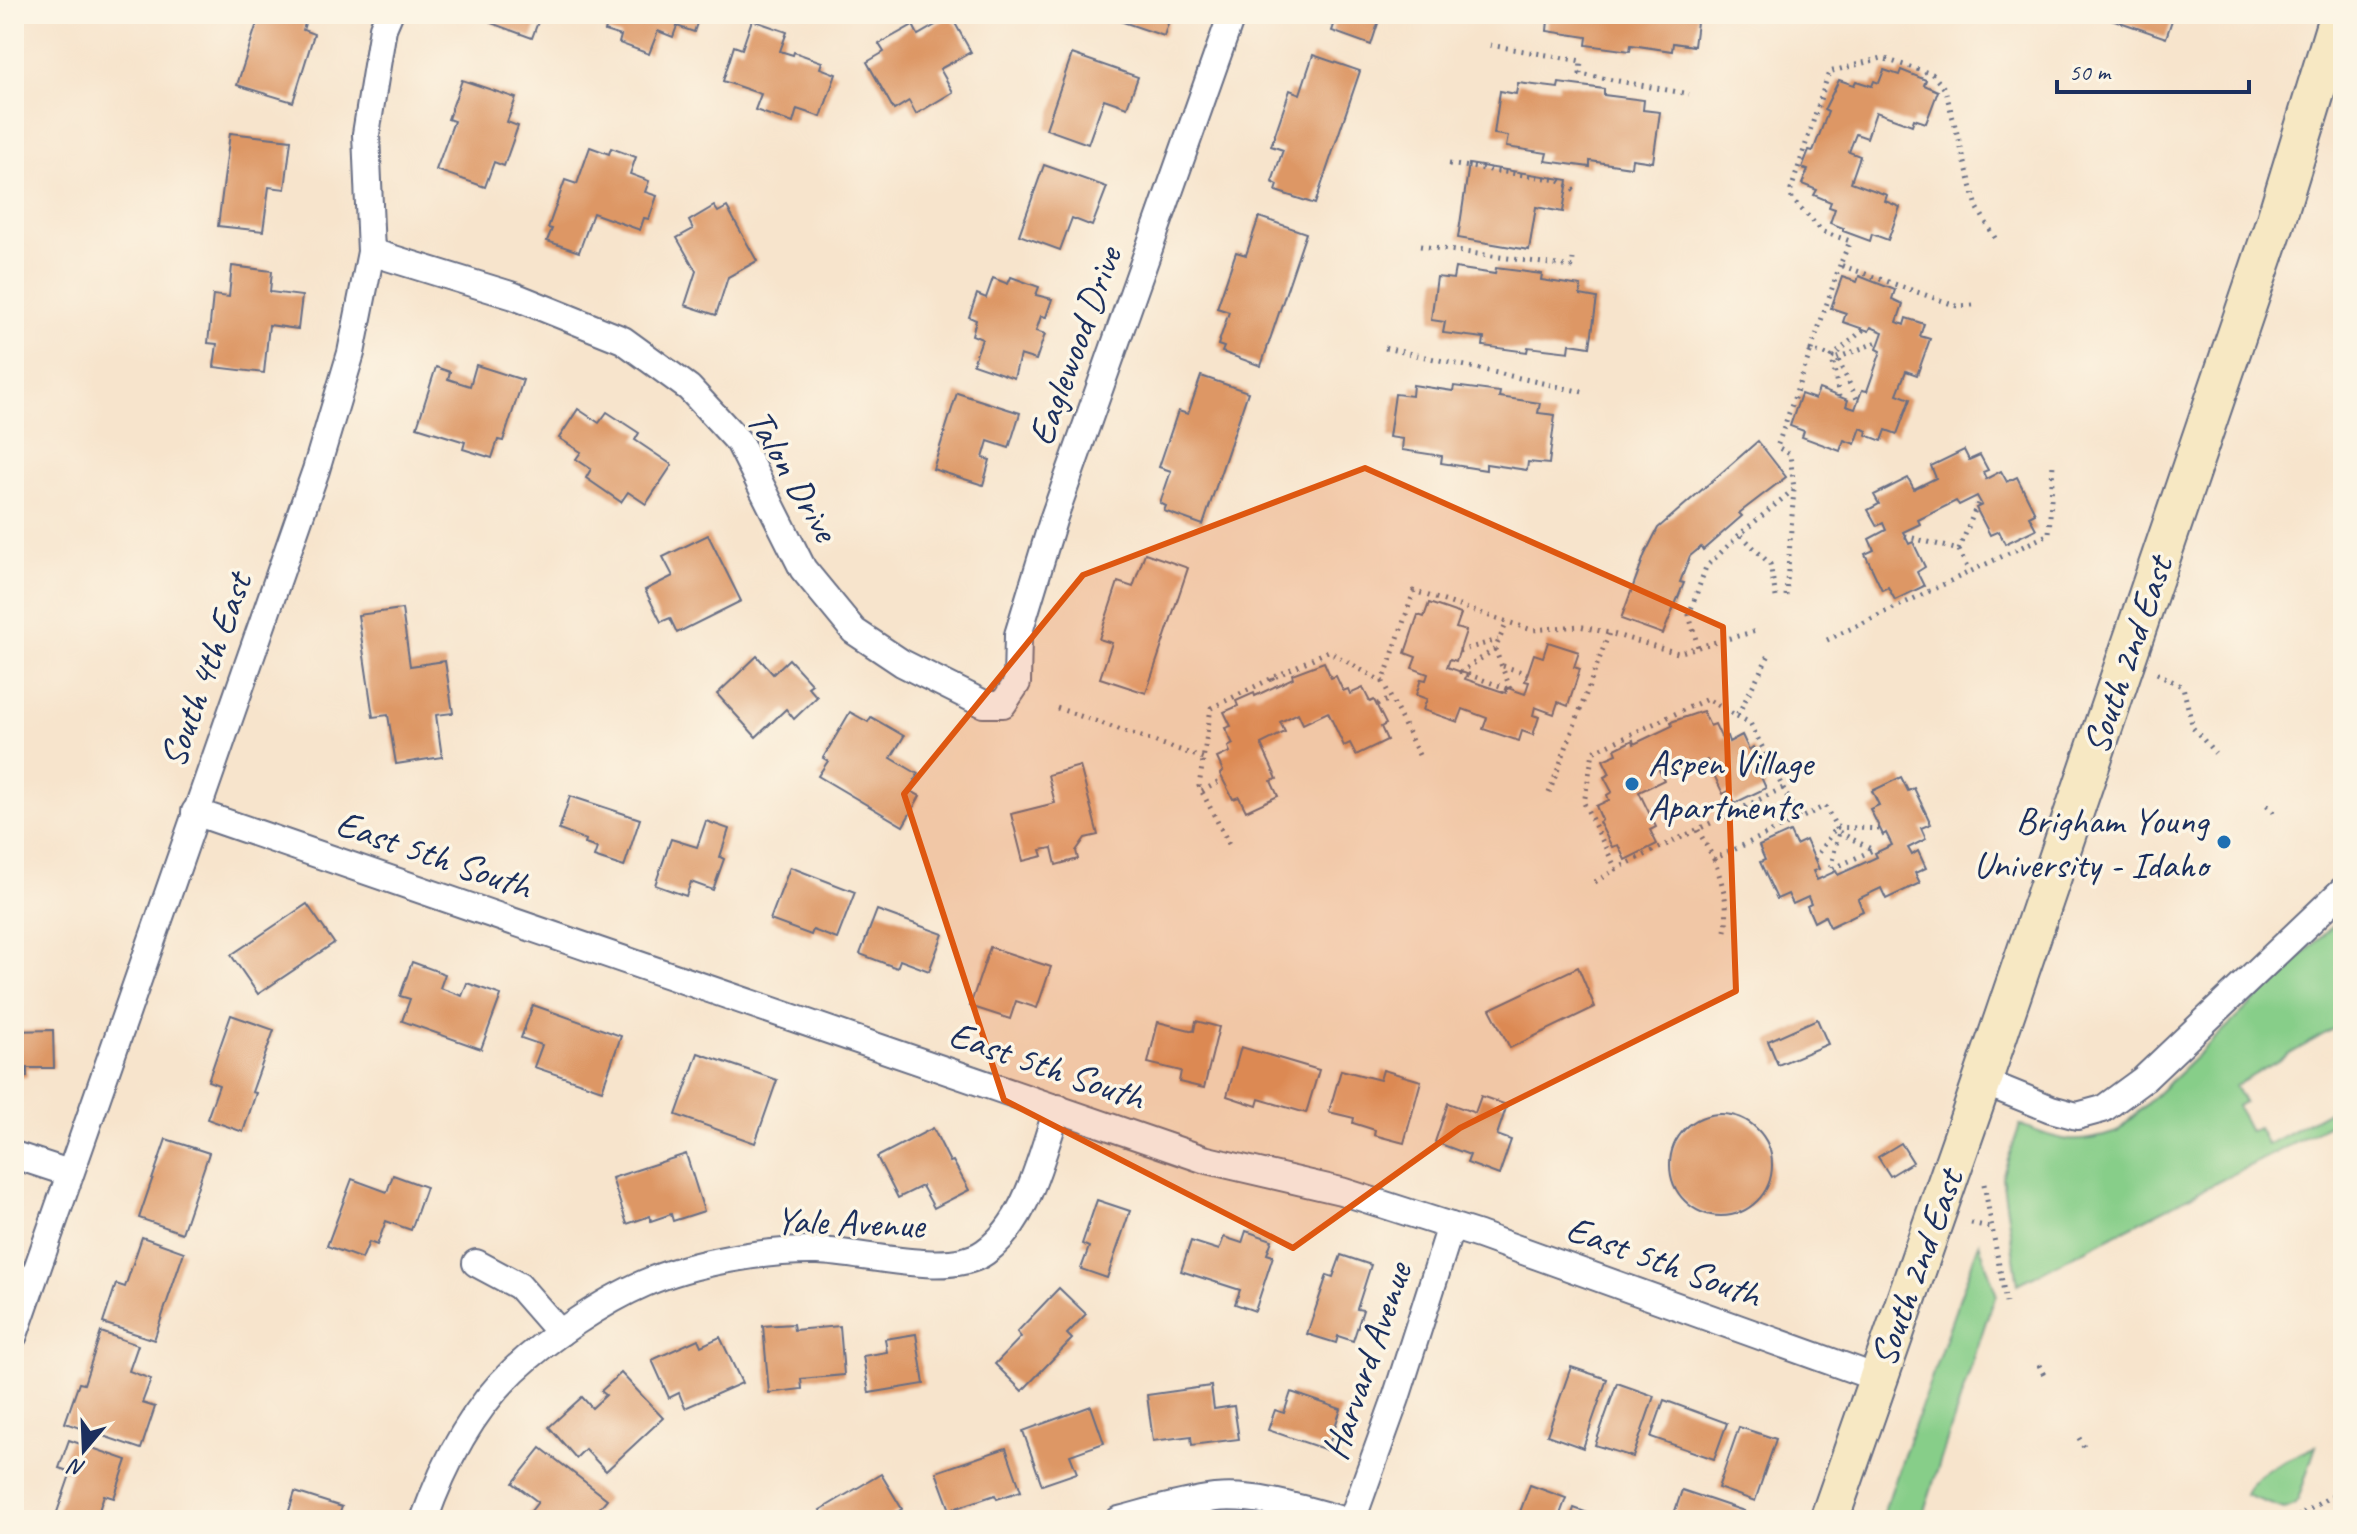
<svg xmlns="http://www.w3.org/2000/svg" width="2357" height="1534" viewBox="0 0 2357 1534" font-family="Caveat,sans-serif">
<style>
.green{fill:#87ce89;stroke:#517e74;stroke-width:2}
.building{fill:#dd9765}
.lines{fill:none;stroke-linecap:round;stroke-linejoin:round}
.minor-casing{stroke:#686e84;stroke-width:30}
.secondary-casing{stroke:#686e84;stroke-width:42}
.path{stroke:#686e84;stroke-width:5;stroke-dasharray:2 6;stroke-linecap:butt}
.minor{stroke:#fff;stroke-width:26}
.secondary{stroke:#f7e8c3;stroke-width:38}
.marked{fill:#de5710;fill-opacity:0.2;stroke:#de5710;stroke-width:6;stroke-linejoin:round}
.poi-dot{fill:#1f6fb2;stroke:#fcf5e5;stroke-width:3}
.labels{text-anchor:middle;stroke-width:7;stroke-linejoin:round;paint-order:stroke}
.street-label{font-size:38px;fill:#1b2f5e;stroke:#fcf5e5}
.poi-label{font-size:38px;fill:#1b2f5e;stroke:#fcf5e5;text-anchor:start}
</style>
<rect width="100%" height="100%" fill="#fcf5e5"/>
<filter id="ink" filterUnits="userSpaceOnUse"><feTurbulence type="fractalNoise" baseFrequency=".0125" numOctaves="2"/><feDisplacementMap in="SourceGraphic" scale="16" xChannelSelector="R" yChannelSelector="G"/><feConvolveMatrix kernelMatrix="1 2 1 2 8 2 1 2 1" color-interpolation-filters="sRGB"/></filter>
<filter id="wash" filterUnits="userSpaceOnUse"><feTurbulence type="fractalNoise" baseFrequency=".006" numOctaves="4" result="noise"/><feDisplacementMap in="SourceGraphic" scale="32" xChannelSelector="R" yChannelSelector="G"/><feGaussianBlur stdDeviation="1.8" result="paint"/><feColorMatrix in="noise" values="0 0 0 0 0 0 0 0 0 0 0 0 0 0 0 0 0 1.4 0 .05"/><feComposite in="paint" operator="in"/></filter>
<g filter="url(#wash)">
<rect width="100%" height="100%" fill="#f7e4cc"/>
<g class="green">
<path d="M2343,916v107l-108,63 9,16 -7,4 13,25 8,-3 9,17 76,-42v15l-325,166 -16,-107 18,-52c42,15 52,22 97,7z"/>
<path d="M1979,1243l18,53 -6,10 -70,214h-40z"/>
<path d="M2316,1446l-18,54 -4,5 -10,4 -39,-14c9,-26 48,-37 71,-49z"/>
</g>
<g id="blocks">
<g class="building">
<path d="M260,14h37l10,3 -4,13 11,4 -21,68 -56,-17z"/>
<path d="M494,14h47l-9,24 -41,-15z"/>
<path d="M611,14h89l-6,18 -17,-6 -4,11 -15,-6 -9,23 -30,-11 2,-7 -16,-5z"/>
<path d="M1113,14h58l-7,22 -53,-18z"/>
<path d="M1331,14h50l-10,31 -39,-14 2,-6 -6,-1z"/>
<path d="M1535,14h163l-4,32 -21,-3 -1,8 -41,-6 -1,6 -44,-6 1,-8 -40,-6 1,-11 -14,-2z"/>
<path d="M2097,14h77l-8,24z"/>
<path d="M951,16l20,36 -31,17 13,23 -37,22 -7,-13 -15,9 -27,-48 17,-10 -5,-8 34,-19 5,10z"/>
<path d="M752,20l35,12 -7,19 13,4 1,-3 28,10 -2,6 16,6 -15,43 -24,-8 -4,14 -38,-13 6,-16 -38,-13 11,-35 8,3z"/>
<path d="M1072,54l66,23 -11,30 -23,-8 -16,45 -42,-15z"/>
<path d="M1313,55l47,16 -45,133 -39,-13 2,-6 -6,-3 11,-32 -12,-4 19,-56 10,4z"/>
<path d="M1884,70l15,5 2,-5 25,10 -2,5 14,6 -12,32 -12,-4 -2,6 -36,-13 -9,26 -11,-4 -7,18 11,4 -9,26 36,13 -2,6 15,6 -12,33 -16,-6 -2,7 -27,-10v-3l-13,-5 5,-14 -6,-2 2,-5 -17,-7 3,-5 -15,-6 6,-14 -6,-2 7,-18 4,1 15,-39 -4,-2 15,-30 15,5 2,-4 16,5 2,-5 5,2z"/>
<path d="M462,80l54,18 -9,24 11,4 -14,40 -10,-4 -9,25 -49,-17 18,-49 -6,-2z"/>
<path d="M1518,83l40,5 1,-5 45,6v6l40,5 -1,10 17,2 -7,50 -21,-3 -1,8 -41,-6v6l-45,-6 2,-8 -41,-6 2,-11 -14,-2 6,-43 16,3z"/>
<path d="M230,133l61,7 -6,49 -16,-2 -6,44 -45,-5z"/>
<path d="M590,147l19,7 2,-6 25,9 -6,17 19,7 -4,11 12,4 -8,23 -5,-1 -4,12 -47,-17 -14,39 -32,-11 5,-12 -4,-1 17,-48 12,4z"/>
<path d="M1469,164l99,16 -5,32 -27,-5 -7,43 -71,-12z"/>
<path d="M1044,165l63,22 -15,39 -20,-8 -12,32 -41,-15z"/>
<path d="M714,206l4,6 9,-5 30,54 -29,16 -12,38 -31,-10 11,-34 -19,-33 16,-9 -4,-8z"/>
<path d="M1259,217l47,16 -45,133 -39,-14 2,-5 -6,-2 11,-33 -12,-4 19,-56 10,3z"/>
<path d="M232,266l40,5 -2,21 32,4 -4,33 -29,-4 -5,48 -50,-6 3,-23 -9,-1 5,-48 16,2z"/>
<path d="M1455,268l40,6 1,-6 46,6 -1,6 40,6 -1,9 17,3 -7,49 -20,-3 -1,8 -41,-5 -1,5 -44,-6 1,-8 -41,-5 2,-11 -14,-2 6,-43 16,2z"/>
<path d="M1859,276l36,14 -3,9 11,5 -6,18 7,3 2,-7 18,6 -4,12 10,3 -13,36 -11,-4 -9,23 13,5 -13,35 -11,-4 -4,11 -16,-6 1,-4 -6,-3 -6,16 -11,-4 -4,11 -38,-14 2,-6 -14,-5 11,-32 14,5 4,-10 29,11 -2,6 9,3 7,-19 5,1 14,-40 -4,-2 6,-17 -12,-5 -2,4 -26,-9 3,-9 -15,-5 11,-31 15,5z"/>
<path d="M1011,277l28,10 -3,8 16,4 -6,18 -5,-1 -5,15 9,3 -9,26 -16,-5 -6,23 -41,-14 9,-25 -10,-4 4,-15 -7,-3 8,-23 9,4 7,-20 15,6z"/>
<path d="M476,365l47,15 -20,61 -5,-1 -6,18 -29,-9 2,-7 -48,-15 19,-60 14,5 -2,7 22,7z"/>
<path d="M1201,376l47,16 -45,133 -39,-14 2,-5 -6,-3 11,-32 -12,-4 19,-56 10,3z"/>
<path d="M1413,385l40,6 1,-5 46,6 -1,5 41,6 -2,10 17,2 -6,49 -21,-2 -1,8 -41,-6v6l-45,-7 1,-7 -40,-6 1,-11 -14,-2 6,-43 17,2z"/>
<path d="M957,393l63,20 -11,35 -21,-7 -5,17 7,2 -7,25 -50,-16z"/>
<path d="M578,409l21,14 8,-11 32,21 -4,7 37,25 -26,39 -18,-12 -7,10 -35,-24 5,-9 -15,-10 5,-7 -22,-14z"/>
<path d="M1758,441l28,36 -47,36 3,3 -39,34 -2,-3 -11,9 -10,26 4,1 -21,51 -42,-15 24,-65 13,-26z"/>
<path d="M1964,450l5,10 11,-5 8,15 -5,2 3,7 15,-8 6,11 10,-5 18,36 -6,3 7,13 -31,15 -6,-13 -9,4 -14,-27 6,-3 -5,-9 -18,9 -3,-4 -38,19 2,4 -17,8 6,12 4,-2 12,25 -8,5 7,14 -29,14 -7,-13 -6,3 -17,-36 9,-4 -5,-11 17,-9 -3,-7 -6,3 -9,-16 11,-6 -5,-9 34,-17 6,11 22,-11 -5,-12z"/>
<path d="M708,535l33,66 -64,32 -7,-15 -9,4 -16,-32 28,-14 -10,-19z"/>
<path d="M1145,553l43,15 -42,125 -46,-15 12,-35 -13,-4 19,-57 15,5z"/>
<path d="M1429,603l32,11 -5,14 10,3 -10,30 -6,-2 -3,8 20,7 -2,5 41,14 2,-5 17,6 4,-12 -4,-1 9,-27 9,3 5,-15 31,10 -5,15 6,2 -12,37 -10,-4 -4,12 -19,-7 -2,8 6,2 -6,18 -11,-4 -3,10 -36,-12 4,-11 -24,-9 -5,13 -35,-12 4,-11 -11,-4 5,-16 5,1 2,-6 -16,-6 4,-11 -11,-4 13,-38 6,2z"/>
<path d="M402,609l8,57 35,-5 8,52 -17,2 6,42 -46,7 -8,-49 -15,2 -15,-102z"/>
<path d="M757,656l16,18 16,-15 23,25 -4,3 9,10 -23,22 -8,-10 -30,28 -39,-43z"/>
<path d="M1324,662l7,16 5,-2 7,15 5,-2 2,5 13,-6 7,14 4,-2 12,24 -5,3 6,13 -31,15 -6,-12 -6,3 -16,-34 -25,12 -5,-11 -18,9 5,10 -24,12 16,35 -6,2 7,15 -32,15 -7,-14 -6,2 -13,-25 3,-3 -6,-13 13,-6 -2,-5 5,-3 -8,-16 6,-2 -7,-14 14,-6 -2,-5 18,-8 1,3 38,-18 -1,-4z"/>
<path d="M1703,711l7,15 5,-2 7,15 5,-3 2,6 13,-7 7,15 4,-3 12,25 -5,3 6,13 -31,15 -6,-12 -6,3 -16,-34 -25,12 -5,-10 -18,8 5,10 -25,12 17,35 -6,3 7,14 -32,16 -7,-15 -6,2 -13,-25 3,-2 -6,-14 13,-6 -2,-5 5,-3 -8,-15 6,-3 -7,-14 14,-6 -2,-5 18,-9 1,4 38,-18 -1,-4z"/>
<path d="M850,712l18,10 3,-5 33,19 -13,22 27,16 -9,16 11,6 -17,30 -85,-50 10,-15 -5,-3z"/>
<path d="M1080,766l18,69 -13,3 -9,13 2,8 -22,6 -4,-17 -11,2 2,6 -20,5 -12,-47 44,-11 -7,-28z"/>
<path d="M1901,777l7,14 6,-3 17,36 -10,4 5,11 -18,9 4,7 6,-4 8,17 -11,5 5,10 -34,16 -5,-11 -23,11 5,12 -33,16 -5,-11 -11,6 -7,-16 4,-2 -3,-7 -15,7 -5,-10 -11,5 -17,-37 5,-2 -6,-14 31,-14 6,13 10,-5 13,29 -6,2 4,9 19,-9 2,4 39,-18 -2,-4 17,-8 -6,-12 -3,2 -13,-26 9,-4 -7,-14z"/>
<path d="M570,796l70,23 -16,48 -30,-10 3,-9 -12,-4 1,-4 -27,-10z"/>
<path d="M706,821l23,8 -9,28 4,2 -11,31 -22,-8 -5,14 -31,-11 16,-46 26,8z"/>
<path d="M790,867l65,25 -18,47 -24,-9 -2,5 -41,-15z"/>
<path d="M307,904l27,39 -76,51 -27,-39z"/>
<path d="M877,910l66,24 -14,37 -29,-11 -3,8 -37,-14z"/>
<path d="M990,947l61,20 -14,41 -21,-7 -6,18 -40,-13z"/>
<path d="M412,962l33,12 -5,14 22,8 5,-13 34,12 -20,54 -79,-28 8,-22 -10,-3z"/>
<path d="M1578,967l17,40 -85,41 -20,-39z"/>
<path d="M533,1005l88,31 -19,54 -68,-23 8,-22 -21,-7z"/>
<path d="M231,1015l43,15 -22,62 4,1 -13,39 -36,-13 12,-34 -11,-4z"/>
<path d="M1817,1019l11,25 -50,21 -10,-24z"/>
<path d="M1196,1021l23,6 -15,61 -25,-6 2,-11 -33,-8 10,-41 36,9z"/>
<path d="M53,1030l1,38h-27v9l-13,1v-47z"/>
<path d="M1241,1047l78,23 -13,43 -47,-14 -2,7 -30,-10z"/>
<path d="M698,1053l79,27 -22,63 -79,-28z"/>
<path d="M1341,1070l39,10 3,-10 38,11 -17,62 -30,-8 1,-5 -22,-7 1,-5 -25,-6z"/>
<path d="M1481,1096l26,9 -10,30 14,5 -12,35 -32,-12 3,-8 -35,-13 13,-39 27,10z"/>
<circle cx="1721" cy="1165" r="51"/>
<path d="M933,1128l17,34 3,-1 16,29 -35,18 -12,-22 -24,12 -21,-41z"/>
<path d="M166,1139l43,14 -27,80 -43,-15z"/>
<path d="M1901,1143l12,19 -23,14 -12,-19z"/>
<path d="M686,1154l18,57 -31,10 -2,-7 -20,7 -1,-5 -23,8 -15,-46z"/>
<path d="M393,1175l33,12 -15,43 -25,-9 -9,24 -8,-3 -7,17 -35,-13 25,-67 35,13z"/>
<path d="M1097,1200l33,11 -23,67 -26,-9 8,-22 -7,-3z"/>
<path d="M1246,1231l26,9 -5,14 6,2 -18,55 -20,-7 5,-14 -59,-19 10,-30 28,9 5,-13 18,6z"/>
<path d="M142,1237l42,15 -30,88 -51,-17 13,-39 9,3z"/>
<path d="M1341,1255l30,10 -14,44 6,1 -10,31 -15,-5 -2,7 -29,-9 20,-59 6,2z"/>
<path d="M1059,1288l27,26 -19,20 5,5 -50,52 -27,-27 26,-27 -4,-5z"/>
<path d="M793,1324l1,6 46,-4 4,49 -43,4 1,10 -33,4 -6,-67z"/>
<path d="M101,1332l37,13 -9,26 22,8 -9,24 13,4 -14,42 -76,-26 14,-40 5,1z"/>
<path d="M916,1334l8,50 -55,9 -6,-37 24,-4 -2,-13z"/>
<path d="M720,1337l22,46 -57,25 -6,-15 -10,5 -17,-38 46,-21 3,7z"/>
<path d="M1571,1367l36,12 -24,69 -36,-13z"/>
<path d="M621,1373l42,45 -57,53 -21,-22 -9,9 -27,-31 33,-30 10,11 14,-13 -5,-4z"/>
<path d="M1617,1383l37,13 -21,61 -38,-12z"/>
<path d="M1211,1386l3,23 20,-3 5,33 -47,6 -1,-9 -38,5 -6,-46z"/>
<path d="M1291,1392l50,17 -14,41 -59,-20 7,-20 9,3z"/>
<path d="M1664,1400l63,23 -13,36 -63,-22z"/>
<path d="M1091,1406l13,37 -34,12 7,18 -35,12 -19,-54z"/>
<path d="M1739,1427l37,12 -21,62 -37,-13z"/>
<path d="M69,1440l58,20 -13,38 -10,-3 -8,25 -41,-2 16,-46 -12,-4z"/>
<path d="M541,1448l66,51 -17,21h-66l14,-18 -25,-19z"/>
<path d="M1006,1448l15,43 -24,8 -2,-4 -45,15 -14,-38z"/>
<path d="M881,1474l21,35 -18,11h-57l-7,-10z"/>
<path d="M1530,1485l36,13 -8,22h-41z"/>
<path d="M1682,1490l62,21 -3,9h-69z"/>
<path d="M295,1492l47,15 -5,13h-51z"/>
<path d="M1574,1508l33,12h-37z"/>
</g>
</g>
</g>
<g filter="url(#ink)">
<use href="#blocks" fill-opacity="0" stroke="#686e84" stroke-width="2"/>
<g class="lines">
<g class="minor-casing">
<g id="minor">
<path d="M371,252l143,44 109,44 66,48 50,54 64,127 51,62 48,32 82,41h19l14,-21 1,-48 36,-118 178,-503"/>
<path d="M195,812l1008,347 138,32 138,44 398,143"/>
<path d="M1982,1081l69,28 26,7 26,-7 41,-30 199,-189"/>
<path d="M14,1155l55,18"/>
<path d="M476,1263l43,23 41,47"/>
<path d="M14,1335l302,-865 35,-117 20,-101 -5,-118 17,-106 6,-14"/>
<path d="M424,1520c19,-54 48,-110 90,-150 33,-31 89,-69 131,-87 49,-21 120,-33 173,-32 44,1 131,27 167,1 44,-32 55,-95 73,-144"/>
<path d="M1119,1520c31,-8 63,-18 96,-22 42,-4 87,11 127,22"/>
<path d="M1352,1520l44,-122 55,-172"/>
</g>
</g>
<g class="secondary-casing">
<path id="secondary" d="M1829,1520l143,-409 303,-888 64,-209"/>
</g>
<g class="path">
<path d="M1490,45l91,16 -1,13 109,20"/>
<path d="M1449,164l110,16 20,14"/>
<path d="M1420,246l152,21 1,-8"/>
<path d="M1840,265l-29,85 26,8 21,43"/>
<path d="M1973,305l-16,1 -117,-41 10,-24 -27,-9 -31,-33 -1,-9 38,-118 53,-14 50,16 13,15 32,118 18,31"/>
<path d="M1385,348l202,45"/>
<path d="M1837,358l43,-17"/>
<path d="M1839,397l-7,-40 32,-28"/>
<path d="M1905,536l54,14 10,22"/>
<path d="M1959,550l20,-50"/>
<path d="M1786,596l8,-107 -4,-35 -13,-7 34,-97"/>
<path d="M1776,597l-6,-33 -30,-30 53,-44"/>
<path d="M1827,640l222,-106 4,-70"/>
<path d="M1698,647l58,-16"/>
<path d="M1495,649l16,41 -50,-18 34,-23 12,-27"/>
<path d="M1459,651l39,-11"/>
<path d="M1503,666l25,8"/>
<path d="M2157,673l26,14 10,41 22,25"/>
<path d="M1272,678l4,8"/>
<path d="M1377,704l15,-5"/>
<path d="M1057,708l146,50"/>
<path d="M1737,716l13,7 33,65 -167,81 -32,-66 9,-51 114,-53 30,17 34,-65"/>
<path d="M1419,755l-36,-73 31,-91 118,39 47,-4 30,7"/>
<path d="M1783,788l16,31 26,-13 14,26 -9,38 43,-20 -34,-18"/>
<path d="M1202,791l21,-11"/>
<path d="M1549,793l60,-160 69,20 20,-6 -9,-32 17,-48 34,-33"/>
<path d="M2267,805l9,10"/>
<path d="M1698,830l16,29 85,-40"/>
<path d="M1229,844l-30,-58 12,-78 117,-57 55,31"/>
<path d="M1714,859c8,24 16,46 11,72"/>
<path d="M1814,859l22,-32 44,2"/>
<path d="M1595,882l21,-13"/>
<path d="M1984,1184l22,119"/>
<path d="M1971,1223l23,5"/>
<path d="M2039,1365l6,12"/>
<path d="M2079,1438l7,13"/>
<path d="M2119,1511l5,9"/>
<path d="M2291,1520l10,-5"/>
<path d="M2300,1520l2,-6 41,-25"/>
</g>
<use href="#minor" class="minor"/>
<use href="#secondary" class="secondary"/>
</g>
</g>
<path class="marked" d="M1365,468l358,159 13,364 -276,137 -167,120 -289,-148 -100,-306 179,-219z"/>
<g class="poi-dot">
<circle cx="1632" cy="784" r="8"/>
<circle cx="2224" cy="842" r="8"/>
</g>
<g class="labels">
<g class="street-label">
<text transform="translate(1074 346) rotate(-70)" y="13">Eaglewood Drive</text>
<text transform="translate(793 475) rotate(60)" y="13">Talon Drive</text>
<text transform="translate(2127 655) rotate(-71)" y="13">South 2nd East</text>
<text transform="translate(205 670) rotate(-70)" y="13">South 4th East</text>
<text transform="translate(434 854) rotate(19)" y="13">East 5th South</text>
<text transform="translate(1047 1065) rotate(19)" y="13">East 5th South</text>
<text transform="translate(850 1222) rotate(2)" y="13">Yale Avenue</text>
<text transform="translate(1664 1261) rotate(20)" y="13">East 5th South</text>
<text transform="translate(1916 1268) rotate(-70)" y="13">South 2nd East</text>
<text transform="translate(1366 1361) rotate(-71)" y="13">Harvard Avenue</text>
</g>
<g class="poi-label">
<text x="1648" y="775">Aspen Village<tspan x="1648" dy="44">Apartments</tspan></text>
<text x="2208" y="833" text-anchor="end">Brigham Young<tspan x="2208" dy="44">University - Idaho</tspan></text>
</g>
</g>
<rect width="2357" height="1534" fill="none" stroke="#fcf5e5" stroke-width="48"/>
<g transform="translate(84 1450) rotate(199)" stroke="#fcf5e5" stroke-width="6" paint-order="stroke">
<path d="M0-6L14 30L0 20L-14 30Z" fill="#1b2f5e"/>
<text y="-12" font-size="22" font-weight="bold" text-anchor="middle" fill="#1b2f5e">N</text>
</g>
<path d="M2057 80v12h192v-12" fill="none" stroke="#1b2f5e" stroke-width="4"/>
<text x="2069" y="80" font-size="24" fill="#1b2f5e" stroke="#fcf5e5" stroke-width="6" paint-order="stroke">50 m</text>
</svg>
